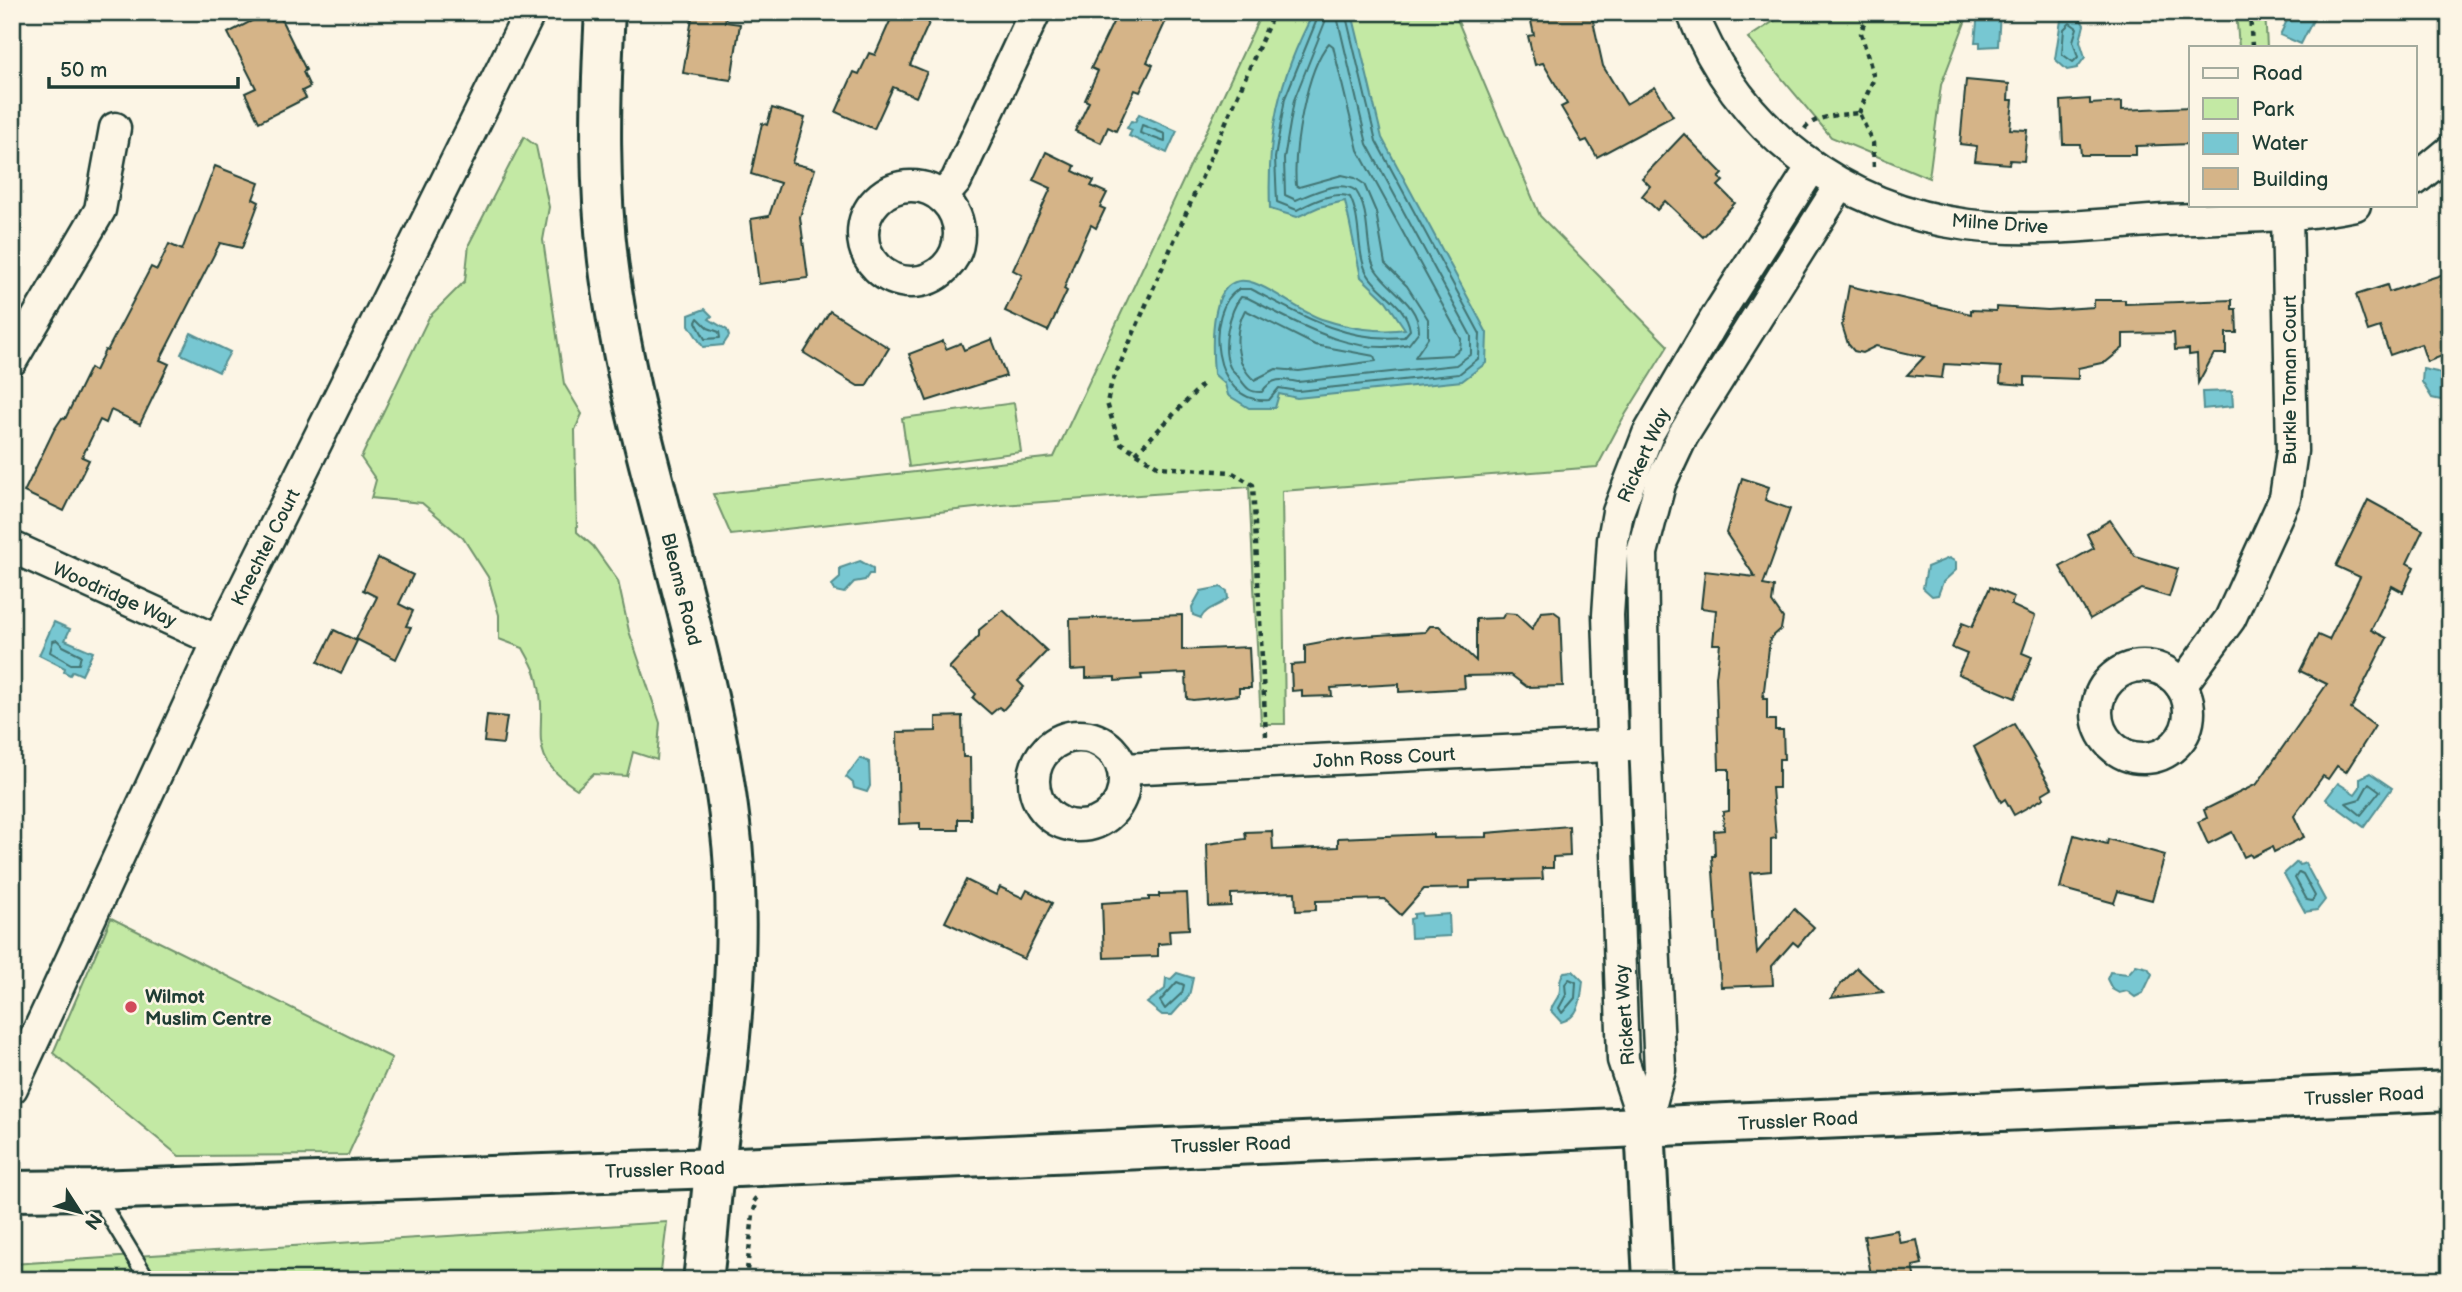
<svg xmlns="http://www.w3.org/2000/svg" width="2462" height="1292" viewBox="0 0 2462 1292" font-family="'Balsamiq Sans',sans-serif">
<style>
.green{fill:#c3e9a4;stroke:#71936c;stroke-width:2}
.water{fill:#77c7d2;stroke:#549093;stroke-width:2}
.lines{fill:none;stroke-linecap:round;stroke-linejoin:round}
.shore{stroke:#427473;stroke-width:2}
.building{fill:#d5b488;stroke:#1f3d34;stroke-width:2}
.lane-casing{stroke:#1f3d34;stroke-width:19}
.street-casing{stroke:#1f3d34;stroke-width:35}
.secondary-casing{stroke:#1f3d34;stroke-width:44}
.path{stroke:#1f3d34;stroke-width:4.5;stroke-dasharray:5 5;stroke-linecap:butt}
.lane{stroke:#fcf5e5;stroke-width:14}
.street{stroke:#fcf5e5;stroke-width:30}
.secondary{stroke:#fcf5e5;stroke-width:38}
.poi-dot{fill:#d1495b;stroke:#fcf5e5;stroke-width:2.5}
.labels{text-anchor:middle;stroke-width:5;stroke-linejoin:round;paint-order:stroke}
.street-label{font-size:19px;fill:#1f3d34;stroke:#fcf5e5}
.poi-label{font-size:19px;font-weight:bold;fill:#1f3d34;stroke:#fcf5e5;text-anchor:start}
</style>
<rect width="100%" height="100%" fill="#fcf5e5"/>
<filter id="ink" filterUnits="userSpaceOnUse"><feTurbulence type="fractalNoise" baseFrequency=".0143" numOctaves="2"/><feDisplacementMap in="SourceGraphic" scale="14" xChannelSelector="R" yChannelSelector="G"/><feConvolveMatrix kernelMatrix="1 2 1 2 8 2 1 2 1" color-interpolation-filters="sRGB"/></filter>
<g filter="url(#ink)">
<g class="green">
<path d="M1262,12h192l86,204 128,130 -46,74 -25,47 -315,24 3,233h-24l-12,-237 -247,18 -271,30 -18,-41 341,-37z"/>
<path d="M1788,12h181l-28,73 -12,93 -98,-41 -83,-99z"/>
<path d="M2236,12h29l2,35h-28z"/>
<path d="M524,137l12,9 13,61 -6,33 21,144 18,30 -7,16 2,102 16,14 25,35 11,50 31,92 -3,37 -24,-8 -6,24 -34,-2 -16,15c-57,-36 -26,-59 -40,-111 -2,-10 -9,-20 -14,-30l-24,-9v-24l-11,-38 -25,-39 -41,-35 -51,-5 5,-18 -15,-22 68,-141 36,-36 4,-37z"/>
<path d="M1014,403l7,49 -112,15 -7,-49z"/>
<path d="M111,918l281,140 -44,97 -169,1 -126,-103z"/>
<path d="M667,1222l-7,58h-648v-16z"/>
</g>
<g class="water">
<path d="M1314,12l38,1 30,125 105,195 -1,30 -24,18 -165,17 -18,-4 -4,14h-26l-21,-13 -3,-11 -11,-10c-2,-25 -7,-108 40,-91 25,9 46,30 71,37 24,8 55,13 80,9l-19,-28 -25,-24 -16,-76 -26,6 -22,10 -27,-8c-3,-77 8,-129 44,-197z"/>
<path d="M1978,12h22l-2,34 -18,1v-5h-5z"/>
<path d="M2291,12h26l-16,32 -21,-9z"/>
<path d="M2071,15l9,3 4,7 -4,16 5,16 -8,11 -10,2 -12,-11 6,-39z"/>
<path d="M1139,114l38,17 -10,22 -38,-17 3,-6 -5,-2 4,-7 4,1z"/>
<path d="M705,309l7,7 -3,3 18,11 2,6 -6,9 -20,2 -14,-22v-10z"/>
<path d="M191,333l39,19 -11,20 -38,-18z"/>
<path d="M2423,369l14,3 13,9v21l-18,-4 -10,-16z"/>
<path d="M2232,391l1,15 -30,3 -1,-17z"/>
<path d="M1949,558l7,4v8l-13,12 -5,13 -6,1 -9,-8 4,-21z"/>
<path d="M860,561l13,7v6h-4l-4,6 -11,2 -10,11 -9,-2 -3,-6 8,-7v-10z"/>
<path d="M1221,587l6,4 1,7c-9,9 -21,9 -27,20l-8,-3 -1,-8 9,-16z"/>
<path d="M54,622l16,7 -5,11 28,12 -11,23 -9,-4 -3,4 -6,-3 1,-4 -26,-13z"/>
<path d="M860,758l9,4 1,24 -3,6 -13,-4 -1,-5 -7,-6z"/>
<path d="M2370,773l22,15 -28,39 -38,-28 12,-16 17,11 5,-7v-9z"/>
<path d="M2297,862l3,3 5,-2 20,37 -8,10 -12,2 -21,-38z"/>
<path d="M1421,913l1,3 27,-2 1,22 -39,2 -1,-19 4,-1v-4z"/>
<path d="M2136,965l12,3 4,6 -9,19 -8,4 -8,-6 -8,2 -7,-4 -5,-10 3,-7 18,2z"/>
<path d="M1573,971l10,10c-2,16 -2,36 -22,41l-10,-11c1,-8 6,-10 8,-17 3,-8 -2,-13 5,-22z"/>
<path d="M1177,973l16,5 -4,18 -17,19h-10l-15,-12 18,-14 1,-11 5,1z"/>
</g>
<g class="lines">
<g class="shore">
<path d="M1320,12l-35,86 -10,60 2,44 20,8c14,-7 37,-20 53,-13 12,24 6,55 17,76 11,20 39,30 43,57l-6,7c-57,6 -104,-22 -153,-48h-12c-35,20 -29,116 30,111l10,-12 19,3 161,-17 20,-16 1,-24 -104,-193 -31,-129"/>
<path d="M1329,12l-35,88 -10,59 1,36 11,5c17,-7 44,-21 60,-9 16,23 8,61 20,79 13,20 43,34 43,61l-10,13c-55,14 -114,-22 -161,-46l-7,-1c-12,14 -20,52 -11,70 1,3 5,5 7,8 8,10 10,18 25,17 10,-15 20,-13 36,-10l158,-17 15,-11v-18l-104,-192 -31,-132"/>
<path d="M2070,23l7,5 -4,13 5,16 -5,5 -11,-8 2,-25z"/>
<path d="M1329,43l4,3 25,104 103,189 -1,10 -8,6 -37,2 13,-19v-19l-21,-33 -22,-22 -9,-52 -12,-28 -9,-6 -13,-3 -43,12 -3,-2c-3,-35 10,-116 33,-142z"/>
<path d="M1142,125l23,9v8l-25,-9z"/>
<path d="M1245,310l70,35 59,11 2,5 -77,10 -23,-2 -22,11c-19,-16 -21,-48 -9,-70z"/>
<path d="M698,318l10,10 11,4 1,6 -15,1 -9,-17z"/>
<path d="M57,640l6,6 18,9 -2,9h-8l-21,-12 3,-11z"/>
<path d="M2369,783l11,8 -19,24 -15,-12 14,-4z"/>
<path d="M2299,872l4,2 12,22 -3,5 -5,-1 -12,-22z"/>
<path d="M1569,979l7,3 -1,16 -13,15 -3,-5 7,-13 -1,-11z"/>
<path d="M1177,982l7,3 -2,8 -17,16 -5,-8z"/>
</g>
</g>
<g class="building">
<path d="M693,12h34l-2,10 15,2 -9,56 -48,-7z"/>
<path d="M894,12h40l-24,53 17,7 -11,25 -23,-10 -19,42 -38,-17 18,-40 5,2 10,-21 6,2z"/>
<path d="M1118,12h52l-23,50 6,3 -13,27 -5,-2 -19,41 -8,-4 -7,16 -26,-12 14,-29 -4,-2 13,-29 -7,-3z"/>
<path d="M1529,12h62l12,54 23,38 29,-17 18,29 -76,41 -10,-17 -5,2 -21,-35 6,-3 -24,-41 -8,2 -7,-29 6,-1z"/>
<path d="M267,13l4,7 8,-5 27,55 -3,2 7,15 -8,4 4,7 -47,24 -14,-29 11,-5 -28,-55z"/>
<path d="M1966,80l43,4 -1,16h5l-3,29 17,1 -3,31 -14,-1 -1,4 -34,-3 2,-15 -17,-2z"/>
<path d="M2090,99v5l32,-2v8l69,-3v37l-55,2v9h-55l-1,-11h-17l-2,-43z"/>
<path d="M772,108l33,10 -13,45 23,6 -15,48 8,61 -49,6 -8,-65 18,-3 11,-33 -29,-9 11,-51 5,2z"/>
<path d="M1684,134l39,40 -4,4 4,3 -5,5 17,17 -32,34 -38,-36 -8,9 -15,-14 8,-10 -8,-8z"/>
<path d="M1046,152l29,14 -2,5 21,10 -3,5 16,7 -7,14 5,2 -9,19 -5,-3 -18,40 -9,24 3,2 -19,40 -43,-20 17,-36 -9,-5 38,-82 -18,-8z"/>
<path d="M215,166l44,17 -6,16 6,3 -17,46 -22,-5 -60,117 9,4 -29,60 -29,-14 -5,13 -6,-3 -18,37 7,3 -25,51 -40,-19 30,-62 8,-12 3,1 25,-51 5,3 10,-21 2,1 44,-84 6,3 12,-26 13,6z"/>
<path d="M2444,274l6,16v37l-10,3 7,20 -5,6 -15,6 -6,-18 -31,11 -10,-28 -12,4 -12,-36 31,-10 2,7z"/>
<path d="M1849,286l122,28v-4l25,1v-4l52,3 46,-3v-7h31v4l107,-4v9h4l1,24h-11v21h-12l-16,29 -1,-29 -8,1v-6l-14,1 -1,-17 -51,1v14l-17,14 -28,6v11l-53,-2v8l-25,-2 1,-16 -57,-3 -2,14 -35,-3 17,-18 -48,-11 -14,7 -8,-2 -6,-7 -6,-19z"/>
<path d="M830,311l59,37 -23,38h-8l-54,-33z"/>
<path d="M992,339l14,37 -79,25 -18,-47 34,-13 3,8 15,-6 3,7z"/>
<path d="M1742,478l27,9 -4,13 25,9 -27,76 11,2 -2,15 11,16 -2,11 -11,10 -7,60h4v21h8v10h8l1,29h-5v29h-7l4,50 -5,1v32l-21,2 7,80 37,-44 20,18 -16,19 -5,-4 -21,24 1,19 -52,2 -9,-131h3l-1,-25 10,-1 -1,-18 6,-1v-42h-10l-3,-92 4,-33h-7l3,-34 -15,-2 4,-37 50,6 -29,-44z"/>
<path d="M2368,500l55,30 -16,33 7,4 -11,25 -11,-6 -21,44 16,8 -36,71 24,17 -29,46 -9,-6 -9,13 -5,-3 -29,40 10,21 -30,15 -2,-5 -20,10 -2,-3 -6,3 -12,-25 -24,12 -10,-22 9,-4 -3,-8 53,-26 70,-100 -27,-13 18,-36 11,5 31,-63 -24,-11z"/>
<path d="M2110,520l25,36 43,13 -9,28 -27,-8 -52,30 -30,-52 34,-19 -7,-14z"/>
<path d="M378,558l35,17 -14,29 14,7 -7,15 5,1 -15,32 -40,-20 21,-42 -14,-7z"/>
<path d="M1990,587l24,10 -3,8 24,11 -13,37 10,4 -17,41 -57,-24 9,-20 -15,-6 10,-25 10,4z"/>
<path d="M1003,610l44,41 -29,30 6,6 -21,23 -4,-3 -8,7 -18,-16 3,-4 -27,-26 30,-32v-6z"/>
<path d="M1553,611l7,5 3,70 -36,1 -16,-12 -47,1 1,12 -29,2 -37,2v-8l-68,4 1,8 -30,1v-7l-10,1 -1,-26 14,-1v-19l43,-8 77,-5 5,-6h9l37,35v-42l26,-1 3,-5 11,1 16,15 9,-17z"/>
<path d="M1182,615v35l67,-3 2,41h-12v7l-46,5 -6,-1 -1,-26 -45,2 1,4 -27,2v-4l-29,1v-9l-15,1 -1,-51z"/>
<path d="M334,630l23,11 -16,33 -23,-12z"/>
<path d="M487,715l20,2 -4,27 -19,-2z"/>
<path d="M962,716l1,41h7l1,62h-13v11h-38v-7l-21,1 -2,-92 39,-1v-14z"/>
<path d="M2014,724l38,64 -10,6 2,4 -30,17 -9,-16 -4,3 -27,-55z"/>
<path d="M1569,826l1,30 -17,1v11h-11l1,11 -73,2v7l-46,1 -23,26 -17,-16 -68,2v9l-20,1 -1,-19 -64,2v12l-22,1 -2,-63 39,-5 -1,-7 27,-1 1,19 65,-3v-9l95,-4v4l54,-1v-4z"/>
<path d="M2074,835l33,9 1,-5 57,16 -13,45 -34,-9 -4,12 -54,-15z"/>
<path d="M966,880l30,15 4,-8 23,11 4,-8 25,13 -28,56 -79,-37z"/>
<path d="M1187,893l2,36 -20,1 1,13 -12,1v12l-54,2 -2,-55 47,-3v-3h10v-3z"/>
<path d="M1857,968l26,24 -52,6 11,-15z"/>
<path d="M1897,1230l3,13 17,-3 5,24 -9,2 3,14h-44l-8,-44z"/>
</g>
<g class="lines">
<g class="lane-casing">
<path id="lane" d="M96,1194l52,86"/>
</g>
<g class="street-casing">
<g id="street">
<path d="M1692,12c46,119 151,197 276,213 65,8 132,-1 197,-5 63,-3 128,-2 190,-15"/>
<path d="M2415,180l35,-29"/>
<circle cx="911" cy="234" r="48"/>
<path d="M942,197l14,-16 79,-169"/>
<path d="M12,360l88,-150 15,-82"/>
<path d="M12,547l206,94"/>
<circle cx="2143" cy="712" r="46"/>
<path d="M2181,686l49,-67 55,-121 7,-47 -5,-237"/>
<circle cx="1079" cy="781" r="45"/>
<path d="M1123,769l506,-24"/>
<path d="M12,1088l206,-447 312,-629"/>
<path d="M1645,1126l-22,-66 -15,-445 5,-75 5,-28 30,-78 67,-115 96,-151"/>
<path d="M1645,1126l15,-56 -15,-325 -3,-192 18,-69 22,-47 158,-252"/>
</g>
</g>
<g class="secondary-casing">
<g id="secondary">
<path d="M605,12c-5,87 -7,177 5,264 26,186 98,362 120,548 14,114 0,227 -15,340 -5,39 -7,77 -12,116"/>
<path d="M1645,1126l8,154"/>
<path d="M12,1191l82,-1 621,-22 1735,-77"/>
</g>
</g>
<g class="path">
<path d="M2250,12l2,35"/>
<path d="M1859,113l15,-35 -13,-45 6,-21"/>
<path d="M1805,129c9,-14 38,-14 54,-16l14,30 1,26"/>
<path d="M1136,453l67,-69"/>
<path d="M1266,736l-13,-251 -22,-13 -72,-5 -40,-25 -12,-39 4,-18 163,-373"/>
<path d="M746,1280l7,-66 4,-13 -4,-3"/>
</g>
<use href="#lane" class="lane"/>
<use href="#street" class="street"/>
<use href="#secondary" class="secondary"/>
</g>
</g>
<circle class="poi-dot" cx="131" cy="1007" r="7"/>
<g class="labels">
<g class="street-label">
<text transform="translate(2000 223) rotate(4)" y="7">Milne Drive</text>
<text transform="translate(2289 380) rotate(-90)" y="7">Burkle Toman Court</text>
<text transform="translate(1643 455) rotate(-66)" y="7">Rickert Way</text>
<text transform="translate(265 547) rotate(-63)" y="7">Knechtel Court</text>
<text transform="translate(682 589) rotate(76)" y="7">Bleams Road</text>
<text transform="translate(115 594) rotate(24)" y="7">Woodridge Way</text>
<text transform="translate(1384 757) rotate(-3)" y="7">John Ross Court</text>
<text transform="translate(1624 1015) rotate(-94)" y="7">Rickert Way</text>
<text transform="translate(2364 1095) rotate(-3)" y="7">Trussler Road</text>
<text transform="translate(1798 1120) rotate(-3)" y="7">Trussler Road</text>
<text transform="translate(1231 1144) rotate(-2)" y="7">Trussler Road</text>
<text transform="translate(665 1169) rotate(-2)" y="7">Trussler Road</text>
</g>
<g class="poi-label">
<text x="145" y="1003">Wilmot<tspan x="145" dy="22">Muslim Centre</tspan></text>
</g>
</g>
<rect width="2462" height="1292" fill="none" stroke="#fcf5e5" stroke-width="42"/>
<rect x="21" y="21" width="2420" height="1250" fill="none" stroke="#1f3d34" stroke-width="2.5" filter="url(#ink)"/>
<rect x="2189" y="46" width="228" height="161" fill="#fcf5e5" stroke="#a4ab9e" stroke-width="2"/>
<rect x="2203" y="68" width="35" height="10" fill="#fcf5e5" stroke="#a4ab9e" stroke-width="2"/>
<text x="2252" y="80" font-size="21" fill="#1f3d34">Road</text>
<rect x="2203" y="98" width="35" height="21" fill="#c3e9a4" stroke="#a4ab9e" stroke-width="2"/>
<text x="2252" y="116" font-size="21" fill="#1f3d34">Park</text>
<rect x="2203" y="133" width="35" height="21" fill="#77c7d2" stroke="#a4ab9e" stroke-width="2"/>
<text x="2252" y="150" font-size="21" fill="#1f3d34">Water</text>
<rect x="2203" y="168" width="35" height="21" fill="#d5b488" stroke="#a4ab9e" stroke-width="2"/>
<text x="2252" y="186" font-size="21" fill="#1f3d34">Building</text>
<g transform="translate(80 1212) rotate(126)" stroke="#fcf5e5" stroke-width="5" paint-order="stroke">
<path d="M0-5L12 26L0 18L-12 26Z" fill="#1f3d34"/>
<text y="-10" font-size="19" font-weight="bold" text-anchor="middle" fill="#1f3d34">N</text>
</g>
<path d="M49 77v10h189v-10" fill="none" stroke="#1f3d34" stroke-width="3.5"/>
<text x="60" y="77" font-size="21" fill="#1f3d34" stroke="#fcf5e5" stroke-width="5" paint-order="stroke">50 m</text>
</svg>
